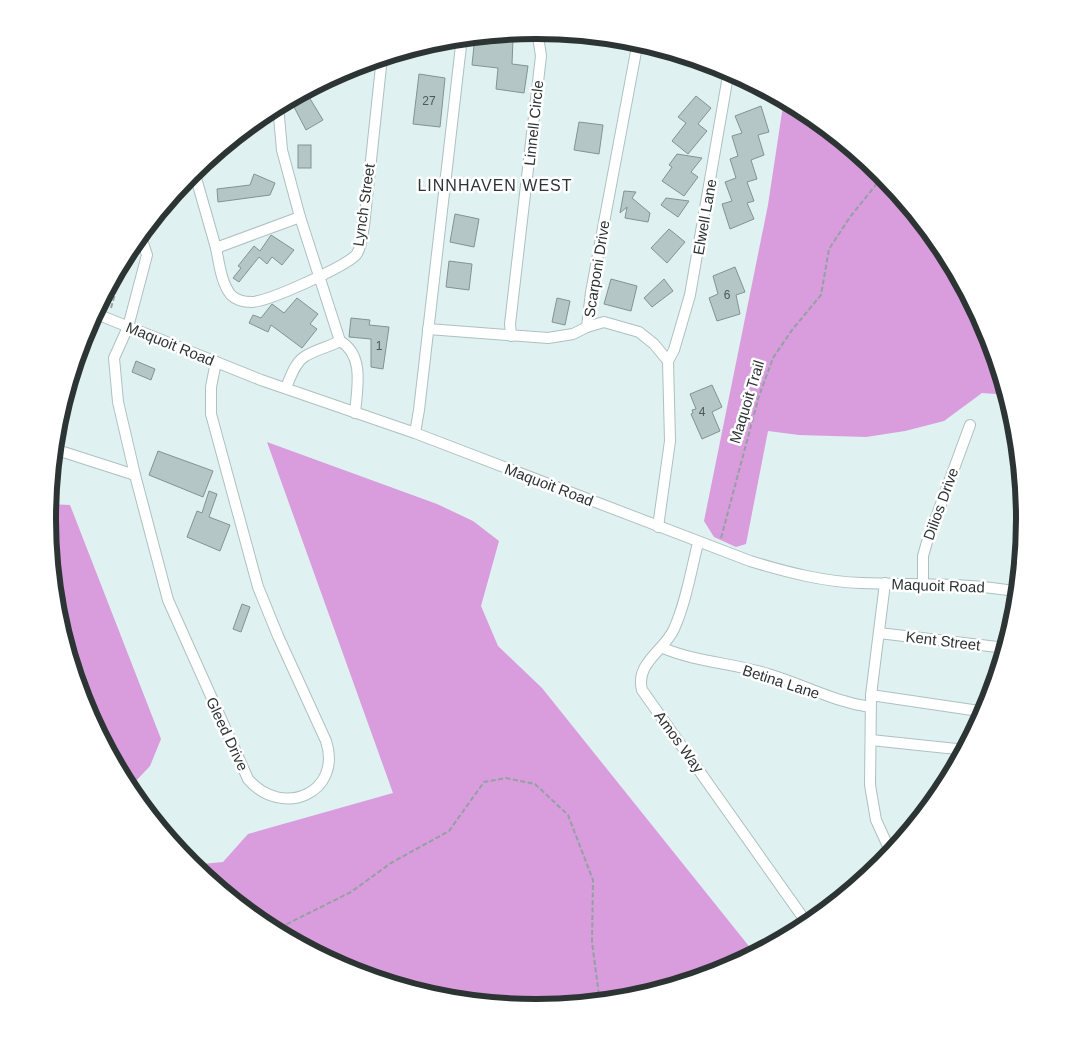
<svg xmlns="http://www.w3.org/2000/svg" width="1073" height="1039" viewBox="0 0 1073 1039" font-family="Arial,sans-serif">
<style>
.forest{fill:#d99cdd}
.building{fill:#b5c6c6;stroke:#829393}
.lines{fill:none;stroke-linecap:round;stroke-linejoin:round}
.minor-casing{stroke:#aec0c0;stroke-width:12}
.path{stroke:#93a1a1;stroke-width:2;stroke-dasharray:5 2.5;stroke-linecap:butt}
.minor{stroke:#fff;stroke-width:10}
.labels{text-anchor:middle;stroke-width:5;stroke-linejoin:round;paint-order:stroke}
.number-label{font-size:12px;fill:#4f5858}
.street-label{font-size:15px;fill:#2d3434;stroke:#fff}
.neighbourhood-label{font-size:16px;letter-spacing:1px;fill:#2d3434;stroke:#fff}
.rim{fill:none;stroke:#2d3434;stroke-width:6}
</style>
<rect width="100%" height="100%" fill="#dff1f1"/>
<g class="forest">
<path d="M784,99l25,14 74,61 61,74 45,84 19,63 -26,-2 -38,28 -39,10 -39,6 -67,-2 -31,-4 -22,113 -10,3 -22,-10 -10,-16 64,-316z"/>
<path d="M267,442l170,62 36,17 26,20 -18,65 17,40 44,42 214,267c-124,66 -277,68 -406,17 -27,-11 -58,-30 -84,-45 -25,-14 -53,-43 -76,-62l-5,-5 17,4 21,-2 25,-28 145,-41z"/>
<path d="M48,504l22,1 91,234 -11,27 -16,17 43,67 -48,-59 -45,-84 -28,-92 -9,-96z"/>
</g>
<g class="building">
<path d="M475,36l38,3 -1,25 16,2 -4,27 -28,-4 2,-21 -26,-3z"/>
<path d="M419,74l26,4 -5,49 -27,-3z"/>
<path d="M696,96l15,12 -13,16 9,7 -19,23 -16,-13 14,-18 -8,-6z"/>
<path d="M309,97l14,23 -17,10 -13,-25z"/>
<path d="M761,106l8,26 -11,3 6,20 -13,5 6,19 -10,3 7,19 -7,2 7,16 -24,10 -8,-25 10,-3 -7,-19 11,-4 -6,-19 8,-3 -6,-20 10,-3 -7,-17z"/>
<path d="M579,122l24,3 -4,29 -25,-4z"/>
<rect x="298" y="145" width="13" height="23"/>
<path d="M677,154l25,4 -11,14 7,5 -14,19 -22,-15 10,-14 -3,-2z"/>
<path d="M254,174l21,9 -5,12 -52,7 -1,-13 33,-4z"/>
<path d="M624,191l12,1 -4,6 18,15 -2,9 -23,-4 2,-11 -7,6z"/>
<path d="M666,198l23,3 -11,16 -17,-12z"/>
<path d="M455,214l24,5 -5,28 -24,-5z"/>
<path d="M669,229l16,13 -18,21 -16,-15z"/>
<path d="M271,235l23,15 -12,15 -10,-8 -5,7 -8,-7 -20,25 -6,-4 8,-10 -3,-2 16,-20 6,5z"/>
<path d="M449,261l23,3 -3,26 -23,-3z"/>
<path d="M735,267l10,25 -9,3 4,19 -23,7 -8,-23 9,-4 -5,-18z"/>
<path d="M611,279l26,7 -6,25 -27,-7z"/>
<path d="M664,279l9,12 -21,16 -8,-9z"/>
<path d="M297,298l21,16 -8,10 7,5 -15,19 -31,-23 -3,7 -19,-9 4,-8 8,3 11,-14 12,9z"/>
<path d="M557,298l13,3 -5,24 -13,-3z"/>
<path d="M351,318l19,2 -1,5 20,2 -6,42 -12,-2v-28l-22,-2z"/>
<path d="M136,361l19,8 -4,11 -19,-8z"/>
<path d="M712,385l10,22 -10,5 8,19 -18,8 -11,-25 2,-1 -1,-3 4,-1 -6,-15z"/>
<path d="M158,451l55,20 -10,26 -54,-22z"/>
<path d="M209,491l8,3 -8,23 21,8 -10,26 -33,-14 10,-26 5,2z"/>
<path d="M242,604l8,3 -9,25 -8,-3z"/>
</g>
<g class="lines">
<g class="minor-casing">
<g id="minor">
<path d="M638,41l-47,251 -4,35 17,-5 35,10 15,12 14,17 2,80 -12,86"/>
<path d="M278,105l4,45 18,67"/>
<path d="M194,171l22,77 84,-31 40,124c-11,6 -26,9 -36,16 -10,7 -13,20 -18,30"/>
<path d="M140,234l7,21 -19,72 -14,31 4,44 17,73 33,125 80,179c34,40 95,14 78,-38l-48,-105 -20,-49 -47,-173v-27l5,-25"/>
<path d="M216,248c3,14 5,35 15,47 5,5 14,7 21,7 18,-1 92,-35 104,-47 6,-8 6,-20 8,-29l18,-169"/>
<path d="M94,313l167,67 154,53 335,128c36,11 74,21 112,22 52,2 106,-1 157,9"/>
<path d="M428,329l120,9 25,-4 14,-7"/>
<path d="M511,336l-1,-12 31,-268 -4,-26"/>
<path d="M340,341c25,14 17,48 15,72"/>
<path d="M668,361l6,-11 16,-55 39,-225"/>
<path d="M415,433l4,-23 43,-373"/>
<path d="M54,449l81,26"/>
<path d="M698,543c-7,28 -12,59 -24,86 -10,22 -39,34 -32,61l167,236"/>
<path d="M885,583l-14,112 -1,90 6,35 16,35"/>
<path d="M923,584v-28l4,-14 43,-117"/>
<path d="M879,633l127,15"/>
<path d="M663,648c33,14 70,15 105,26 37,11 63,27 102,33"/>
<path d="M871,695l115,17"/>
<path d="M871,740l95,10"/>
</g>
</g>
<g class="path">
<path d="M111,308l15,-54"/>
<path d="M721,538l38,-142 14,-38 19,-28 29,-35 8,-46 21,-32 25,-31 6,-14"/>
<path d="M273,931l78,-39 40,-29 58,-32 35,-49 22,-4 29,6 33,31 25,65 -1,62 8,61"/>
</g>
<use href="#minor" class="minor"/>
</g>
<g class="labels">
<g class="number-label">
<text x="429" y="105">27</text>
<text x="727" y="299">6</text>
<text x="379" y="350">1</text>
<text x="702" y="416">4</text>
</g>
<g class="street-label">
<text transform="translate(534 123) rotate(-84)" y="5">Linnell Circle</text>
<text transform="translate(364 205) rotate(-82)" y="5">Lynch Street</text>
<text transform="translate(705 217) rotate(-80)" y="5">Elwell Lane</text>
<text transform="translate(597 269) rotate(-81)" y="5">Scarponi Drive</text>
<text transform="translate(170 344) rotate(22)" y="5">Maquoit Road</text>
<text transform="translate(747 402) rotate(-73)" y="5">Maquoit Trail</text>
<text transform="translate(549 485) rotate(21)" y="5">Maquoit Road</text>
<text transform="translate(941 504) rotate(-70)" y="5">Dilios Drive</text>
<text transform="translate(938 586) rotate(2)" y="5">Maquoit Road</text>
<text transform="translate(943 641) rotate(7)" y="5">Kent Street</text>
<text transform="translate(781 682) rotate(18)" y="5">Betina Lane</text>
<text transform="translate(227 734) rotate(65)" y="5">Gleed Drive</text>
<text transform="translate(679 742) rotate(54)" y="5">Amos Way</text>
</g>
<g class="neighbourhood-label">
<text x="495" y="191">LINNHAVEN WEST</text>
</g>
</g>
<path d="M0 0H1073V1039H0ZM56 519a480 480 0 1 1 960 0a480 480 0 1 1-960 0Z" fill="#fff" fill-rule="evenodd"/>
<path class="rim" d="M56 519a480 480 0 1 1 960 0a480 480 0 1 1-960 0Z"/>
</svg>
